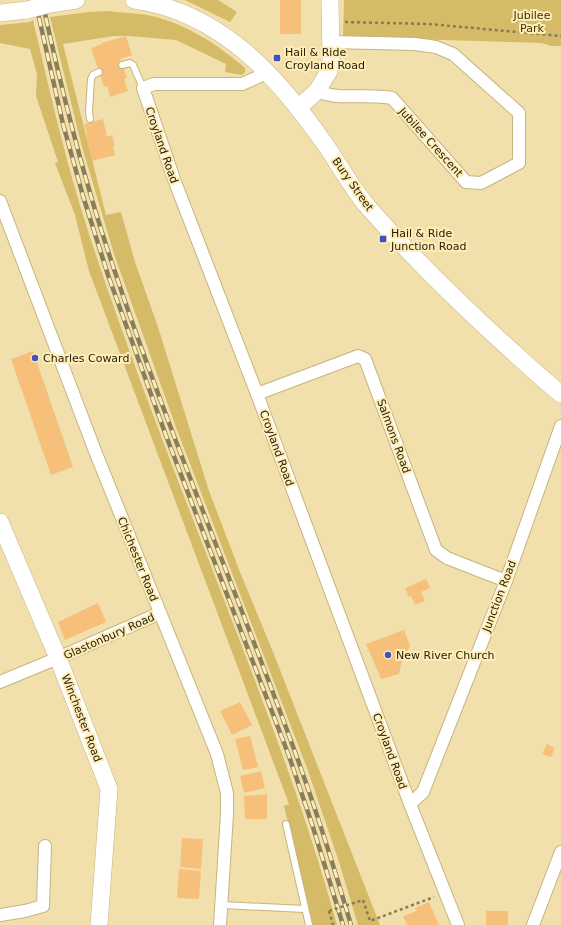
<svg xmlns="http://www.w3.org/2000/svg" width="561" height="925" viewBox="0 0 561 925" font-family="'DejaVu Sans',sans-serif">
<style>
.green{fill:#d5bb68}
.building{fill:#f6c07b}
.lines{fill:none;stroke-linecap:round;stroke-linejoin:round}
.lane-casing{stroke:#c5b481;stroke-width:8}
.street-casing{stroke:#c5b481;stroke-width:14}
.secondary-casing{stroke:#c5b481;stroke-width:18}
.path{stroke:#867b57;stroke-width:2.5;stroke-dasharray:3 3;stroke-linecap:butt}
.lane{stroke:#fff;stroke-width:6}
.street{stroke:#fff;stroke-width:12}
.secondary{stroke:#fff;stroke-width:17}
.rail-casing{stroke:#897e59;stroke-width:4.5}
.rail{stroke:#ffedb7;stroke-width:3;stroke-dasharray:9;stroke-linecap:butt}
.secondary-bridge-casing{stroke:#c5b481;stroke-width:18;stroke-linecap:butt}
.path-bridge{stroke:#867b57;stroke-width:2.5;stroke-dasharray:3 3;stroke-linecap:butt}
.secondary-bridge{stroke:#fff;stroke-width:17}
.poi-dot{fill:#4150c4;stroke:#ffedb7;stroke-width:1.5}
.labels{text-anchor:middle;stroke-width:4;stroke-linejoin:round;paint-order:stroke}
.park-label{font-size:11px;fill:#403302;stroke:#ffedb7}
.poi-label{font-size:11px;fill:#27210c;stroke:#ffedb7;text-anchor:start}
.street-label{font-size:11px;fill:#27210c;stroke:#ffedb7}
</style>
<rect width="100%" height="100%" fill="#f1e0ab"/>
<g class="green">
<path d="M185,0h33l19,12 -7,10z"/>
<path d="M344,0h217v46h-10l-9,-3 -199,-6z"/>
<path d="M109,11c14,2 29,2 43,5 36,9 65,28 93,52v4l-3,3 -17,-3 1,-8 -50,-24 -47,-4h-15l-51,8 43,171 15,-3 14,50 23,65 51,164 31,81 33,80 107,273h-22l-19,-63 -32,-94 -130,-338 -63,-176 -32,-107 -32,-130 39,-5z"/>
<path d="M33,20c17,72 33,144 56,214 48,147 107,291 162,436 32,84 62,168 86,255h-24l-29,-119 5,-2 -200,-533 -14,-56 -20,-52 3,-1 -22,-66 1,-22 -7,-25 -30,-6v-18l30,-3z"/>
</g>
<g class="building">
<rect x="280" y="0" width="21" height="34"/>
<path d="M126,36l6,19 -12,4 7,19 -3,1 4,12 -18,6 -3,-11 -3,1 -13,-39 11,-4v-1z"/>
<path d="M103,119l4,18 5,-2 3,11 -2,1 2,8 -23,6 -6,-26 1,-1 -3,-10z"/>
<path d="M33,351l40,116 -22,8 -40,-116z"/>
<path d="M426,579l4,9 -9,4 4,9 -10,4 -4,-9 -2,1 -4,-9z"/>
<path d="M98,603l8,19 -41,18 -7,-18z"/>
<path d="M404,630l6,16 -9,18 -2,10 -18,5 -15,-35z"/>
<path d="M240,702l12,23 -20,10 -12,-24z"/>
<path d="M250,736l8,31 -15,3 -8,-31z"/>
<path d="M547,744l8,4 -4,9 -9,-3z"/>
<path d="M261,771l4,17 -21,5 -4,-17z"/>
<path d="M267,794v25h-22l-1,-23z"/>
<path d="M182,838l21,1 -2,30 -21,-2z"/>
<path d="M179,869l22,2 -2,28 -22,-1z"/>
<path d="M429,902l10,23h-32l-4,-9 14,-5 -2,-3z"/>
<rect x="486" y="911" width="22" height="14"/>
</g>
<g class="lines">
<g class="lane-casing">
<g id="lane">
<path d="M122,65l8,-2 3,2 10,23"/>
<path d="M90,119l-1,-7 2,-33 2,-4 6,-3"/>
<path d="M286,824l23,101"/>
<path d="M222,905l83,4"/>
</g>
</g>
<g class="street-casing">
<g id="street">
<path d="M267,73l-25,11h-88l-11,4 32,94 82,212 153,410 48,121"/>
<path d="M317,91c23,10 50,2 75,7l74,84 15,1 38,-20v-50l-66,-59 -17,-7 -21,-3 -84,-2"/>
<path d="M0,201l95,250 122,303 10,39v21l-7,111"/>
<path d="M257,394l101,-38 7,3 71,191 11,8 59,23"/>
<path d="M0,682l58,-24 102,-45"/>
<path d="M410,804l13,-12 83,-211 55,-155"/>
<path d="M0,915l25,-4 18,-5 2,-60"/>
<path d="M533,925l28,-73"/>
</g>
</g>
<g class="secondary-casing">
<g id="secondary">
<path d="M134,0c88,12 146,79 193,147 13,19 26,43 41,60 42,48 87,92 134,135 20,18 39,36 59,52"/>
<path d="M50,4l26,-4"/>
<path d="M0,13l27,-3"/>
<path d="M298,108l19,-17 12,-20 2,-11 -1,-60"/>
<path d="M0,522l58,136 51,131 -10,136"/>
</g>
</g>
<g class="path">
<path d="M345,22l84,2 132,12"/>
<path d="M363,900l7,21 64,-24"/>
<path d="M329,911l4,14"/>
</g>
<use href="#lane" class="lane"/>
<use href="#street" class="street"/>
<use href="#secondary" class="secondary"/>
<g class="rail-casing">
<g id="rail">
<path d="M35,0l28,124 20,72 25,79 57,158 124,323 23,68 31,101"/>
<path d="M42,0c20,93 43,185 74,275 54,161 121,317 179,477 21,57 39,115 56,173"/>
</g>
</g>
<use href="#rail" class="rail"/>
<g class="secondary-bridge-casing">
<path id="secondary-bridge" d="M27,10l23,-6"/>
</g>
<path class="path-bridge" d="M329,911l34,-11"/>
<use href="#secondary-bridge" class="secondary-bridge"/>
</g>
<g class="poi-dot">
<rect x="273" y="54" width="8" height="8" rx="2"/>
<rect x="379" y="235" width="8" height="8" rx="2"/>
<circle cx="35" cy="358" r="4"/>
<circle cx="388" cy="655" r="4"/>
</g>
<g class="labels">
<g class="park-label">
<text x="532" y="19">Jubilee<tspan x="532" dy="13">Park</tspan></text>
</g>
<g class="poi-label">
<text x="285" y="56">Hail &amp; Ride<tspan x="285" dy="13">Croyland Road</tspan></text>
<text x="391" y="237">Hail &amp; Ride<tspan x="391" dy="13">Junction Road</tspan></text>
<text x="43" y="362">Charles Coward</text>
<text x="396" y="659">New River Church</text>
</g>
<g class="street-label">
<text transform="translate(431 142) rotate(48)" y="4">Jubilee Crescent</text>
<text transform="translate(162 145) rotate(71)" y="4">Croyland Road</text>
<text transform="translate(353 184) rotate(55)" y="4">Bury Street</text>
<text transform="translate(394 436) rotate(70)" y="4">Salmons Road</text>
<text transform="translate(277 448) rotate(70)" y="4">Croyland Road</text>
<text transform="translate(138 559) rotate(68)" y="4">Chichester Road</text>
<text transform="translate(499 596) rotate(-69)" y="4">Junction Road</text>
<text transform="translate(109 636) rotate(-24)" y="4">Glastonbury Road</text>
<text transform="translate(82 718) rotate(69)" y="4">Winchester Road</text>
<text transform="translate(390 751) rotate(70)" y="4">Croyland Road</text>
</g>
</g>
</svg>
